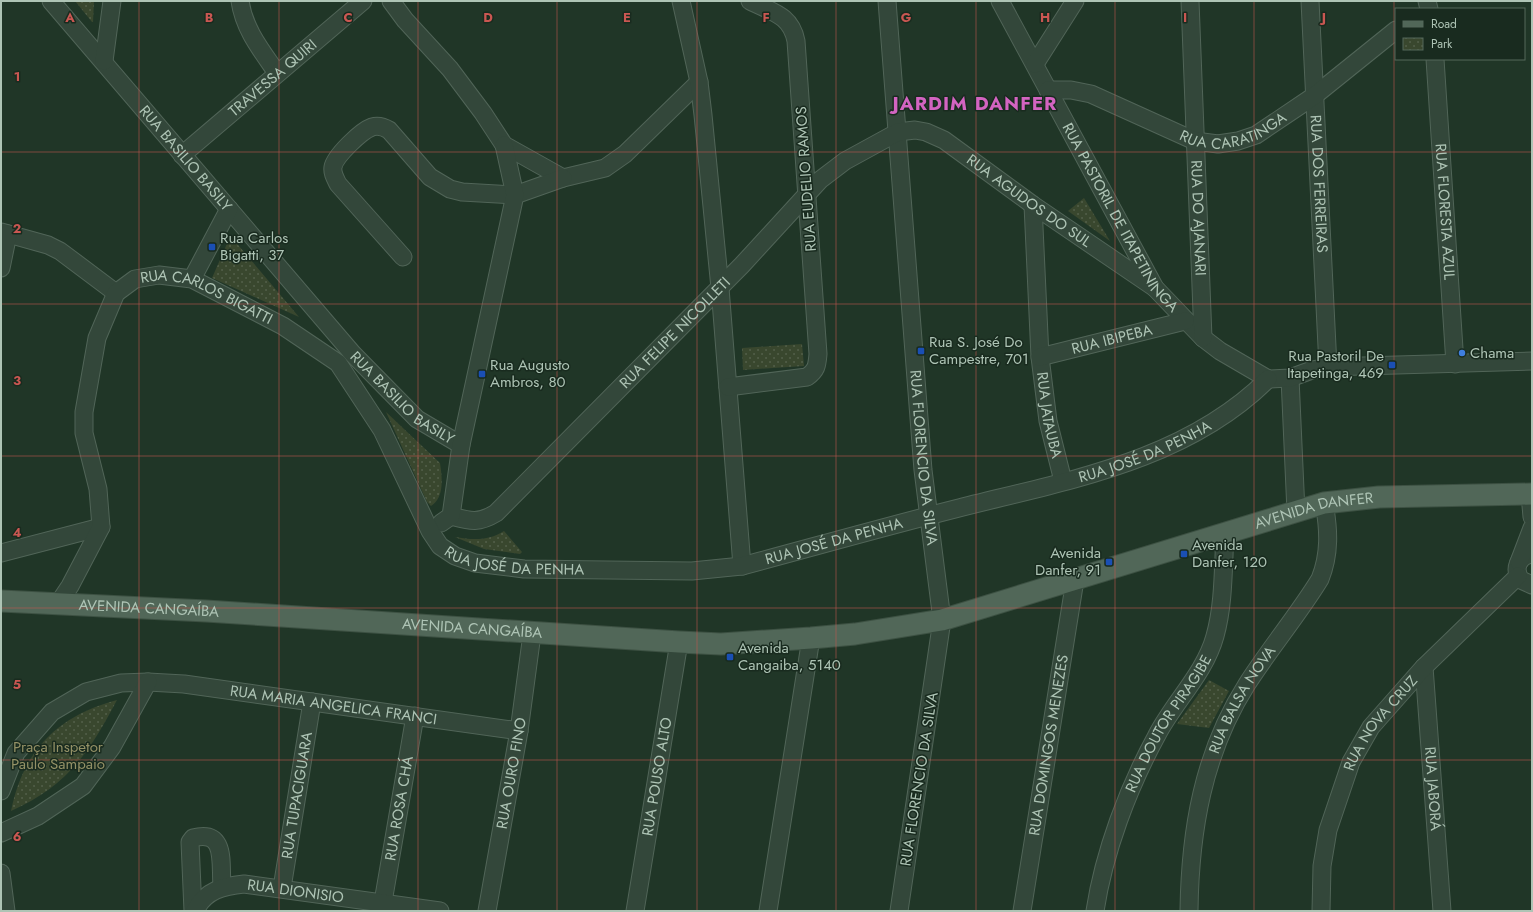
<svg xmlns="http://www.w3.org/2000/svg" width="1533" height="912" viewBox="0 0 1533 912" font-family="Jost,sans-serif">
<style>
.park{fill:url(#park-dots)}
.lines{fill:none;stroke-linecap:round;stroke-linejoin:round}
.minor-casing{stroke:#516558;stroke-width:19}
.major-casing{stroke:#3d5143;stroke-width:23}
.minor{stroke:#33473a;stroke-width:17}
.major{stroke:#516758;stroke-width:21}
.grid{fill:none;stroke:#ca5752;stroke-width:1;stroke-opacity:0.55}
.transit-dot{fill:#1a4fb4;stroke:#192b1f;stroke-width:1.5}
.shop-dot{fill:#3f7fe0;stroke:#192b1f;stroke-width:1.5}
.labels{text-anchor:middle;stroke-width:3;stroke-linejoin:round;paint-order:stroke}
.street-label{font-size:15px;fill:#aec4b5;stroke:#192b1f}
.poi-label{font-size:15px;fill:#aec4b5;stroke:#192b1f;text-anchor:start}
.park-label{font-size:15px;fill:#949166;stroke:#192b1f}
.district-label{font-size:19px;font-weight:bold;letter-spacing:1px;fill:#d364c1;stroke:#192b1f}
.grid-label{font-size:13px;text-anchor:middle;font-weight:bold;fill:#ca5752;stroke:#192b1f;stroke-width:3;stroke-linejoin:round;paint-order:stroke}
</style>
<defs>
<pattern id="park-dots" width="8" height="8" patternUnits="userSpaceOnUse"><rect width="8" height="8" fill="#39472e"/><path d="M2 2h.1M6 6h.1" fill="none" stroke="#53604a" stroke-width="1.8" stroke-linecap="round"/></pattern>
</defs>
<rect width="100%" height="100%" fill="#203627"/>
<g class="park">
<path d="M75,1h19l-1,21h-1z"/>
<path d="M1084,198l26,43 -42,-30z"/>
<path d="M229,239l5,1 5,6 60,71 -87,-39z"/>
<path d="M802,344l2,22 -61,4 -1,-22z"/>
<path d="M386,412l54,51c2,14 5,34 -9,43l-4,-4z"/>
<path d="M504,531l18,21 -2,2 -36,-5 -29,-12c17,3 34,4 49,-6z"/>
<path d="M1209,680l20,11 -20,37 -32,-4z"/>
<path d="M117,700c-28,53 -50,86 -106,111 12,-60 46,-95 106,-111z"/>
</g>
<g class="lines">
<g class="minor-casing">
<g id="minor">
<path id="s1" d="M51,1l302,353 64,65 44,26"/>
<path d="M240,1c4,28 21,49 37,72"/>
<path d="M391,1l14,19 45,49 33,44 21,32 59,33 42,-10 20,-14 74,-72"/>
<path d="M681,1l18,81 4,33 17,173 22,278"/>
<path id="s2" d="M887,1l36,469 19,150 -43,291"/>
<path id="s3" d="M1000,1l155,287 48,50 17,13 48,28"/>
<path id="s4" d="M1190,1l13,337"/>
<path id="s5" d="M1310,1l18,366"/>
<path d="M1427,1l2,8"/>
<path id="s6" d="M1435,59l20,305"/>
<path d="M104,61l8,-60"/>
<path d="M1035,64l40,-63"/>
<path id="s7" d="M1048,90h23l20,4 104,47 23,3 20,-3 18,-6 58,-39 82,-66"/>
<path id="s8" d="M182,155l181,-154"/>
<path id="s9" d="M1033,205l7,152 8,64 15,60"/>
<path d="M1,232l47,13 12,6 56,42"/>
<path d="M403,257l-65,-73c-3,-6 -6,-11 -5,-17 2,-11 28,-36 39,-40 6,-2 12,0 17,3l41,47 20,12 12,3 53,3 48,-17"/>
<path d="M1,268l7,-34"/>
<path d="M192,279l37,-70"/>
<path id="s10" d="M1040,357l145,-36"/>
<path d="M1290,378l6,134"/>
<path d="M1268,379l22,-1 22,-8 16,-3 204,-6"/>
<path d="M728,387l79,-10c10,-7 10,-12 11,-23l-22,-313c-5,-26 -24,-29 -46,-40"/>
<path d="M1530,494l2,23"/>
<path id="s11" d="M451,516c19,5 27,8 45,-3l246,-248 78,-85 25,-19 53,-29 17,-2 11,2 18,8 89,65 122,83"/>
<path d="M441,523l10,-7 10,-71 54,-250 -11,-50"/>
<path d="M1,553l100,-26"/>
<path d="M1532,554c-14,2 -19,15 -11,26l11,5"/>
<path d="M1519,562l13,-34"/>
<path id="s12" d="M58,604l12,-18 31,-59 -3,-38 -14,-56v-21l13,-74 19,-45 19,-14 24,-4 33,4 91,47 55,37 44,67 48,101 10,15 15,10 20,7 49,6 168,2 50,-5c71,-19 142,-39 213,-57 109,-28 230,-47 313,-130"/>
<path id="s13" d="M1424,667l18,244"/>
<path id="s14" d="M1,791l15,-38 36,-41 34,-20 35,-9 27,-1 36,2 335,47"/>
<path d="M1,833l37,-17 45,-30 29,-39 36,-65"/>
<path d="M1,873l5,38"/>
<path id="s15" d="M282,888l30,-186"/>
<path id="s16" d="M383,902l32,-186"/>
<path d="M193,911l-3,-69 3,-4c34,-9 27,25 29,48"/>
<path id="s17" d="M195,911c10,-21 29,-25 49,-27l196,27"/>
<path id="s18" d="M487,911l32,-180 13,-97"/>
<path id="s19" d="M635,911l44,-269"/>
<path d="M768,911l43,-273"/>
<path id="s20" d="M1022,911l53,-331"/>
<path id="s21" d="M1095,911c9,-59 33,-123 62,-176 17,-33 48,-62 58,-99 9,-32 8,-68 10,-102"/>
<path id="s22" d="M1189,911c1,-80 14,-158 58,-227 23,-36 51,-69 73,-105 10,-25 9,-49 4,-76"/>
<path id="s23" d="M1321,911l1,-45 6,-36 23,-68 20,-35 53,-60 94,-91"/>
</g>
</g>
<g class="major-casing">
<g id="major">
<path id="s24" d="M1,601l205,10 473,31 42,2 90,-6 44,-4 87,-14 382,-117 55,-6 153,-3"/>
</g>
</g>
<use href="#minor" class="minor"/>
<use href="#major" class="major"/>
</g>
<path class="grid" d="M139,1v910M279,1v910M418,1v910M557,1v910M697,1v910M836,1v910M976,1v910M1115,1v910M1254,1v910M1394,1v910M1,152h1531M1,304h1531M1,456h1531M1,608h1531M1,760h1531"/>
<g class="transit-dot">
<rect x="208" y="243" width="8" height="8" rx="2"/>
<rect x="917" y="347" width="8" height="8" rx="2"/>
<rect x="1388" y="361" width="8" height="8" rx="2"/>
<rect x="478" y="370" width="8" height="8" rx="2"/>
<rect x="1180" y="550" width="8" height="8" rx="2"/>
<rect x="1105" y="558" width="8" height="8" rx="2"/>
<rect x="726" y="653" width="8" height="8" rx="2"/>
</g>
<circle class="shop-dot" cx="1462" cy="353" r="4"/>
<g class="labels">
<g class="street-label">
<text dy="5" stroke="none"><textPath href="#s8" startOffset="119">TRAVESSA QUIRI</textPath></text>
<text dy="5" stroke="none"><textPath href="#s7" startOffset="198">RUA CARATINGA</textPath></text>
<text dy="5" stroke="none"><textPath href="#s1" startOffset="207">RUA BASILIO BASILY</textPath></text>
<text transform="translate(806 179) rotate(-94)" y="5">RUA EUDELIO RAMOS</text>
<text dy="5" stroke="none"><textPath href="#s5" startOffset="183">RUA DOS FERREIRAS</textPath></text>
<text dy="5" stroke="none"><textPath href="#s11" startOffset="756">RUA AGUDOS DO SUL</textPath></text>
<text dy="5" stroke="none"><textPath href="#s6" startOffset="153">RUA FLORESTA AZUL</textPath></text>
<text dy="5" stroke="none"><textPath href="#s3" startOffset="248">RUA PASTORIL DE ITAPETININGA</textPath></text>
<text dy="5" stroke="none"><textPath href="#s4" startOffset="217">RUA DO AJANARI</textPath></text>
<text dy="5" stroke="none"><textPath href="#s12" startOffset="429">RUA CARLOS BIGATTI</textPath></text>
<text dy="5" stroke="none"><textPath href="#s11" startOffset="301">RUA FELIPE NICOLLETI</textPath></text>
<text dy="5" stroke="none"><textPath href="#s10" startOffset="74">RUA IBIPEBA</textPath></text>
<text dy="5" stroke="none"><textPath href="#s1" startOffset="531">RUA BASILIO BASILY</textPath></text>
<text dy="5" stroke="none"><textPath href="#s9" startOffset="211">RUA JATAUBA</textPath></text>
<text dy="5" stroke="none"><textPath href="#s12" startOffset="1515">RUA JOSÉ DA PENHA</textPath></text>
<text dy="5" stroke="none"><textPath href="#s2" startOffset="458">RUA FLORENCIO DA SILVA</textPath></text>
<text dy="5" stroke="none"><textPath href="#s24" startOffset="1332">AVENIDA DANFER</textPath></text>
<text dy="5" stroke="none"><textPath href="#s12" startOffset="1191">RUA JOSÉ DA PENHA</textPath></text>
<text dy="5" stroke="none"><textPath href="#s12" startOffset="867">RUA JOSÉ DA PENHA</textPath></text>
<text dy="5" stroke="none"><textPath href="#s24" startOffset="148">AVENIDA CANGAÍBA</textPath></text>
<text dy="5" stroke="none"><textPath href="#s24" startOffset="472">AVENIDA CANGAÍBA</textPath></text>
<text dy="5" stroke="none"><textPath href="#s22" startOffset="221">RUA BALSA NOVA</textPath></text>
<text dy="5" stroke="none"><textPath href="#s14" startOffset="385">RUA MARIA ANGELICA FRANCI</textPath></text>
<text dy="5" stroke="none"><textPath href="#s21" startOffset="203">RUA DOUTOR PIRAGIBE</textPath></text>
<text dy="5" stroke="none"><textPath href="#s23" startOffset="202">RUA NOVA CRUZ</textPath></text>
<text dy="5" stroke="none"><textPath href="#s20" startOffset="168">RUA DOMINGOS MENEZES</textPath></text>
<text dy="5" stroke="none"><textPath href="#s18" startOffset="140">RUA OURO FINO</textPath></text>
<text dy="5" stroke="none"><textPath href="#s19" startOffset="136">RUA POUSO ALTO</textPath></text>
<text transform="translate(919 779) rotate(-81)" y="5">RUA FLORENCIO DA SILVA</text>
<text dy="5" stroke="none"><textPath href="#s13" startOffset="122">RUA JABORÁ</textPath></text>
<text dy="5" stroke="none"><textPath href="#s15" startOffset="94">RUA TUPACIGUARA</textPath></text>
<text dy="5" stroke="none"><textPath href="#s16" startOffset="95">RUA ROSA CHÁ</textPath></text>
<text dy="5" stroke="none"><textPath href="#s17" startOffset="111">RUA DIONISIO</textPath></text>
</g>
<g class="poi-label">
<text x="220" y="243">Rua Carlos<tspan x="220" dy="17">Bigatti, 37</tspan></text>
<text x="929" y="347">Rua S. José Do<tspan x="929" dy="17">Campestre, 701</tspan></text>
<text x="1470" y="358">Chama</text>
<text x="1384" y="361" text-anchor="end">Rua Pastoril De<tspan x="1384" dy="17">Itapetinga, 469</tspan></text>
<text x="490" y="370">Rua Augusto<tspan x="490" dy="17">Ambros, 80</tspan></text>
<text x="1192" y="550">Avenida<tspan x="1192" dy="17">Danfer, 120</tspan></text>
<text x="1101" y="558" text-anchor="end">Avenida<tspan x="1101" dy="17">Danfer, 91</tspan></text>
<text x="738" y="653">Avenida<tspan x="738" dy="17">Cangaiba, 5140</tspan></text>
</g>
<g class="park-label">
<text x="58" y="752">Praça Inspetor<tspan x="58" dy="17">Paulo Sampaio</tspan></text>
</g>
<g class="district-label">
<text x="975" y="110">JARDIM DANFER</text>
</g>
</g>
<g class="grid-label">
<text x="70" y="22">A</text>
<text x="209" y="22">B</text>
<text x="348" y="22">C</text>
<text x="488" y="22">D</text>
<text x="627" y="22">E</text>
<text x="766" y="22">F</text>
<text x="906" y="22">G</text>
<text x="1045" y="22">H</text>
<text x="1185" y="22">I</text>
<text x="1324" y="22">J</text>
<text x="17" y="81">1</text>
<text x="17" y="233">2</text>
<text x="17" y="385">3</text>
<text x="17" y="537">4</text>
<text x="17" y="689">5</text>
<text x="17" y="841">6</text>
</g>
<rect width="1533" height="912" fill="none" stroke="#aec4b5" stroke-width="4"/>
<rect x="1395" y="8" width="130" height="52" fill="#192b1f" stroke="#55685b"/>
<rect x="1403" y="21" width="20" height="6" fill="#516758" stroke="#55685b"/>
<text x="1431" y="28" font-size="12" fill="#aec4b5">Road</text>
<rect x="1403" y="38" width="20" height="12" fill="url(#park-dots)" stroke="#55685b"/>
<text x="1431" y="48" font-size="12" fill="#aec4b5">Park</text>
</svg>
